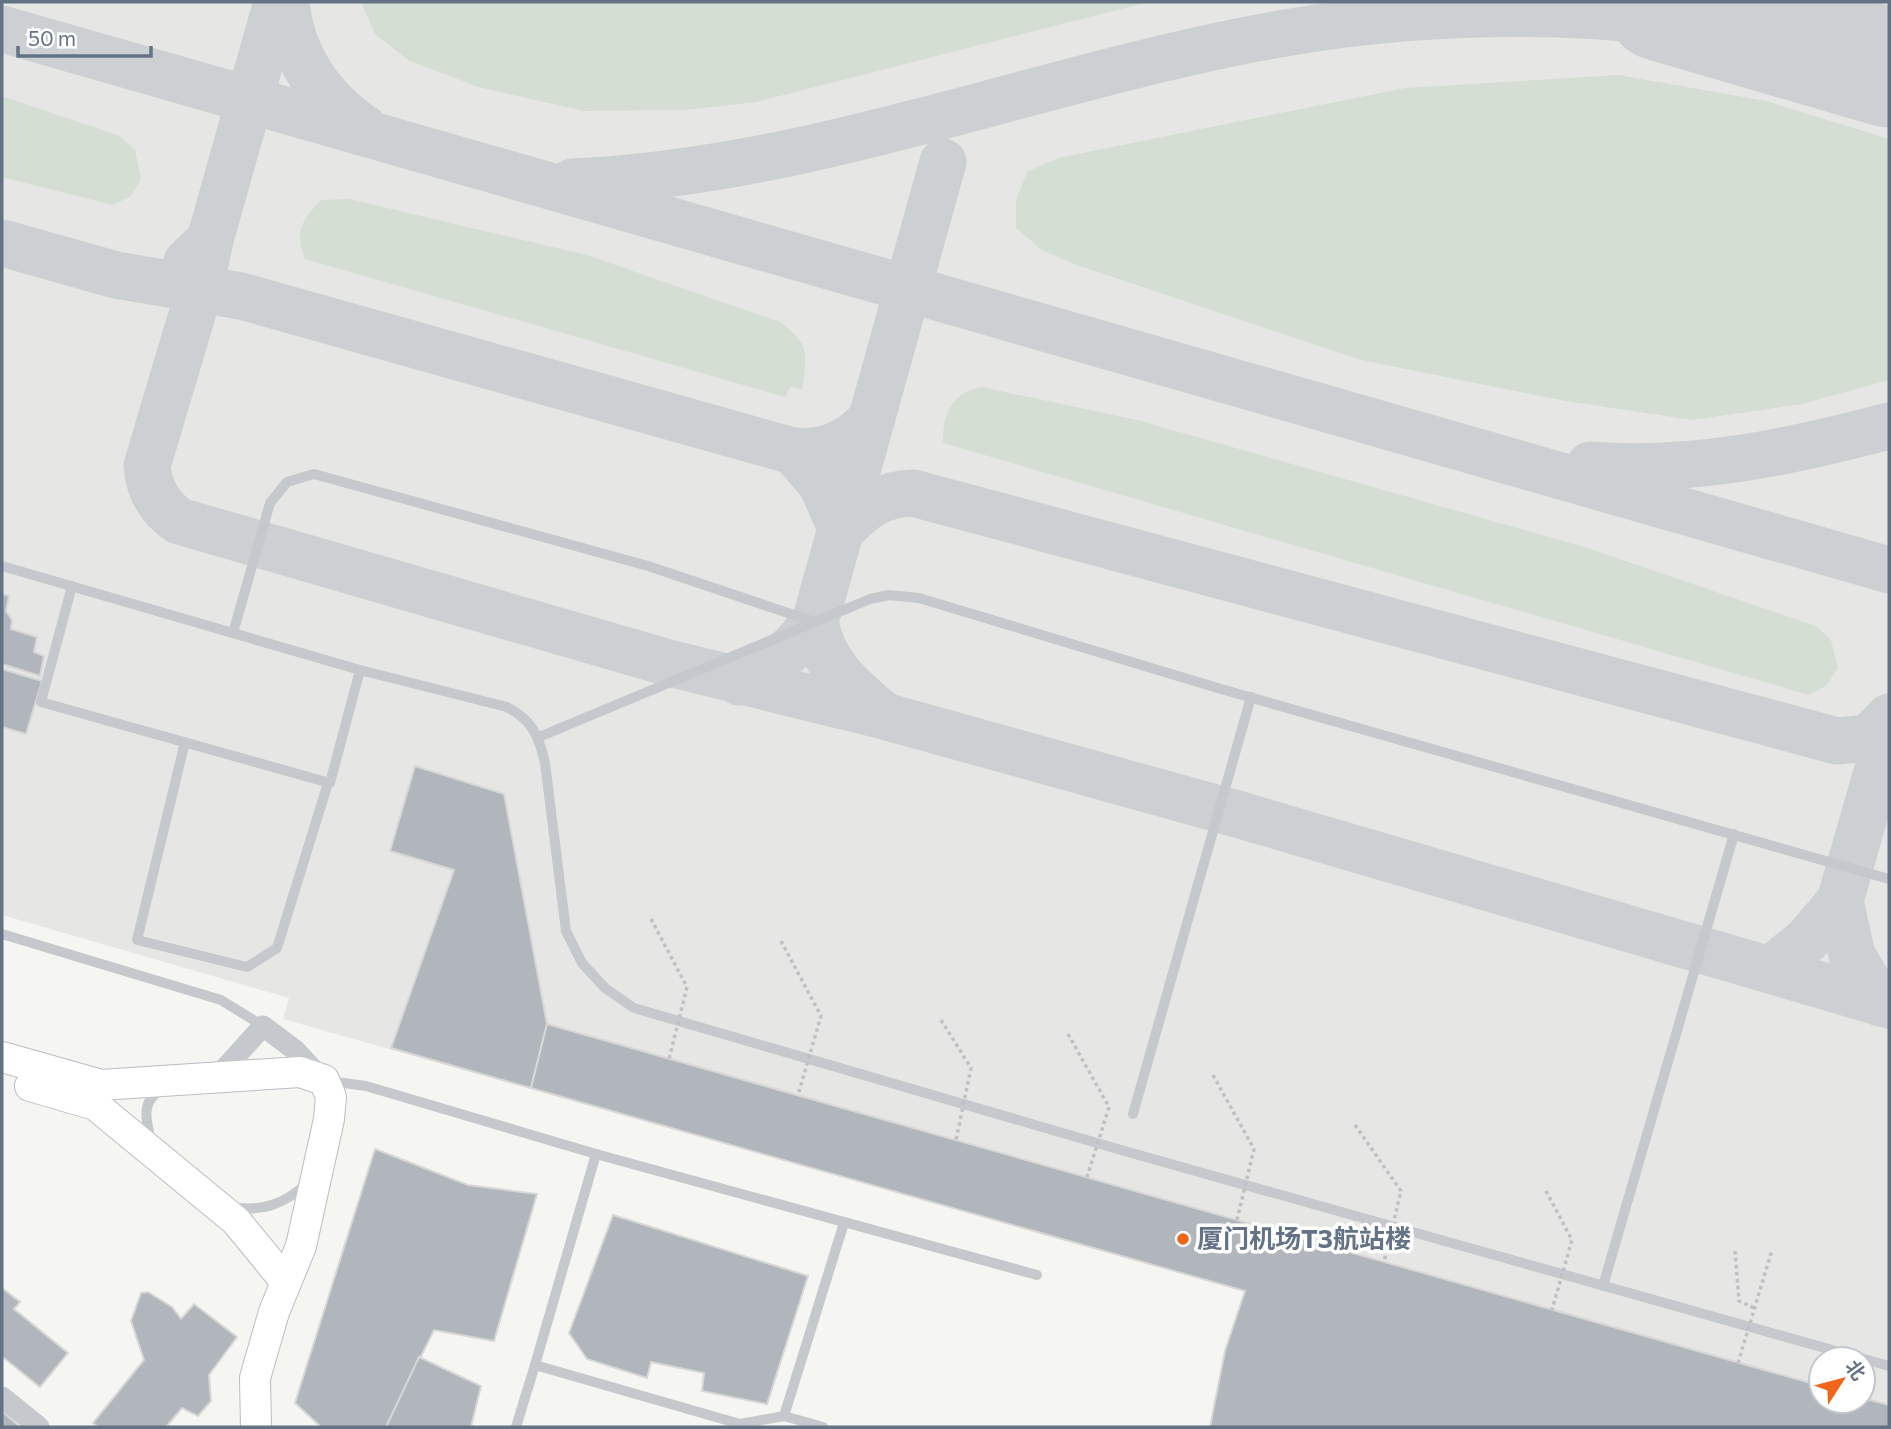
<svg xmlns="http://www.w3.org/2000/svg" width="1891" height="1429" viewBox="0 0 1891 1429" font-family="Commissioner,'Noto Sans SC',sans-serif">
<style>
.built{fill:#e6e7e5;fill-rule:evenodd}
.green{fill:#d5ded3}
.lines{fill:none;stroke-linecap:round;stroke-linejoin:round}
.taxiway{stroke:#cdd0d2;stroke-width:47}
.runway{stroke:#cdd0d2;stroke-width:119}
.building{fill:#b0b6bc;stroke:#d7d7d5;stroke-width:2}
.secondary-casing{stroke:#babdc2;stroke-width:32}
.path{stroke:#bfc0c3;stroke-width:3.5;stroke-dasharray:3.5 3.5;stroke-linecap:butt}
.service{stroke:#c5c8cc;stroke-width:10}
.minor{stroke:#c5c8cc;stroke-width:21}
.secondary{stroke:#fff;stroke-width:30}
.path-bridge{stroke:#bfc0c3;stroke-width:3.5;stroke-dasharray:3.5 3.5;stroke-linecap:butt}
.poi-dot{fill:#ef6519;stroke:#fff;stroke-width:2.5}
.labels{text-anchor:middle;stroke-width:7;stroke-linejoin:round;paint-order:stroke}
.poi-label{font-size:26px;font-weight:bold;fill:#637285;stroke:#fff;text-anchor:start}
</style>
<rect width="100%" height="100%" fill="#f5f6f2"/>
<path class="built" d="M2,2h1887v1425h-679l35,-136 -962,-272 6,-21 -287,-83zM1821,1359h42v42h-42z"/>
<g class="green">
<path d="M361,2h788l-393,100 -70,8 -102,1 -106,-24 -70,-27 -33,-26z"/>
<path d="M1619,75l147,26 123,38v241l-87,24 -110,16 -132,-20 -199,-40 -287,-96 -32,-14 -26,-22v-28l11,-28 31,-14 347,-70z"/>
<path d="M2,96l118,40 15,14 6,29 -10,17 -18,9 -111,-28z"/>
<path d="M349,199l238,56 193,67c31,22 27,34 22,68l-11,-4 -6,11 -480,-138c-11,-28 -3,-39 16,-59z"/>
<path d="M982,387l155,33 447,127 232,79 15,14 7,28 -11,17 -18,10 -866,-252c-1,-29 9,-51 39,-56z"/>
</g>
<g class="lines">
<g class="taxiway">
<path d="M286,2c5,53 34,97 78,126"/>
<path d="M2,29l1887,541"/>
<path d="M572,182c236,-10 461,-102 691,-145 124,-24 267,-30 392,-16 59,6 118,20 177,31"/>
<path d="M210,240l-11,51 -52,175c2,24 13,42 32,55l490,142 215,53 353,98 652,191"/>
<path d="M2,243l114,32 125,21 552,155c32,3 58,-8 79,-33"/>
<path d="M187,262l23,-22 67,-238"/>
<path d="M793,451l28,32 21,47c21,-23 39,-36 71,-37l924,248 32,-3 20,-21"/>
<path d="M1590,465c102,8 200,-13 299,-39"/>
<path d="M815,622l128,-460"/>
<path d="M739,682c34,-11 53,-33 76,-60 8,43 35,65 67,92"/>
<path d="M1840,901l49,-171"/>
<path d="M1771,969l36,-29 33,-39 12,54 28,48"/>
</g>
<path class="runway" d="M1663,2l226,66"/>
</g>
<g class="building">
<path d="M2,594l7,2 -3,15 6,9 -1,9 26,8 -3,15 10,4 -4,20 -38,-12z"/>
<path d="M2,669l40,12 -16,53 -24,-7z"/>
<path d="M415,766l89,28 43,230 -16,64 -140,-40 63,-178 -64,-19z"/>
<path d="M547,1024l1274,362v15h42v-3l26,7v22h-679l15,-76 20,-60 -714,-203z"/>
<path d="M375,1149l93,36 69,9 -43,147 -60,-11 -48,97h-65l-26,-24z"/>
<path d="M613,1215l195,61 -41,128 -65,-13 2,-18 -53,-11 -4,16 -60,-19 -18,-26z"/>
<path d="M2,1288l18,14 -6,7 54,44 -28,34 -36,-29 -2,2z"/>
<path d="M148,1292l24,15 9,12 13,-15 43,33 -28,38 2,26 -13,15 -16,-8 -16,19h-68l-5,-4 51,-63 -13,-39 10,-28z"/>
<path d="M419,1357l62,29 -10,41h-85z"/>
<path d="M2,1411l18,16h-18z"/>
</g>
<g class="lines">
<g class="secondary-casing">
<g id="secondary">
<path d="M2,1057l99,28 199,-13 24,8 7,17 -2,22 -28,127 -27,66 -19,66 1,49"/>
<path d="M30,1086l65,19 141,116 50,61"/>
</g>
</g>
<path class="path" d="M1735,1251l4,50 15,7"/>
<g class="service">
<path d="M2,566l358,104 147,37c25,13 32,29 38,56l21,168 16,32 23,25 29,20 487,142 768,216"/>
<path d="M72,586l-31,116 289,81 30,-113"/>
<path d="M233,633l37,-130 17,-21 27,-8 334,92 167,56"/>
<path d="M539,737l331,-138 19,-4 30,3 302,91 668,190"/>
<path d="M185,742l-48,198 110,27 30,-19 51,-165"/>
<path d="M2,934l219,66 42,26"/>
<path d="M328,1081l38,5 230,68 441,121"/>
<path d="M1133,1114l118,-417"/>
<path d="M152,1144c-5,-20 -13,-42 9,-54"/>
<path d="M596,1154l-61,211 205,59 44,-8"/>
<path d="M230,1207c31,5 54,-2 77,-24"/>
<path d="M1603,1286l131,-452"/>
<path d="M516,1427l19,-62"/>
<path d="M823,1427l-39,-11 60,-193"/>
</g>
<g class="minor">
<path d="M217,1077l46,-51 32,24 27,29"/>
<path d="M2,1397l37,30"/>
</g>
<use href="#secondary" class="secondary"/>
<g class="path-bridge">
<path d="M651,919l36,68 -18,72"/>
<path d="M781,941l40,75 -23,79"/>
<path d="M941,1020l30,48 -15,72"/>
<path d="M1068,1034l41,73 -22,70"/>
<path d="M1213,1075l41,74 -18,75"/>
<path d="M1355,1125l46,66 -17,71"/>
<path d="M1546,1191l26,49 -20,70"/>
<path d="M1738,1363l34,-113"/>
</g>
</g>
<circle class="poi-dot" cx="1183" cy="1239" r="7"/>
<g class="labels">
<g class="poi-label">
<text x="1197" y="1248">厦门机场T3航站楼</text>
</g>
</g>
<rect width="1891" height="1429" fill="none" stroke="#637285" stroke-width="7"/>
<g transform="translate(1842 1380) rotate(54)"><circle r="33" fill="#ffffff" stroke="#c1c7ce" stroke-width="2"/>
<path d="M0-5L12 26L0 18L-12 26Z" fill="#ef6519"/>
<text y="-10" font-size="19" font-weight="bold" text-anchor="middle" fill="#637285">北</text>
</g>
<path d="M18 46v10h133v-10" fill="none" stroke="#637285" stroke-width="3.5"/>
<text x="28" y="46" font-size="21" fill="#637285" stroke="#ffffff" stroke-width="5" paint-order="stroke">50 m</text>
</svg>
